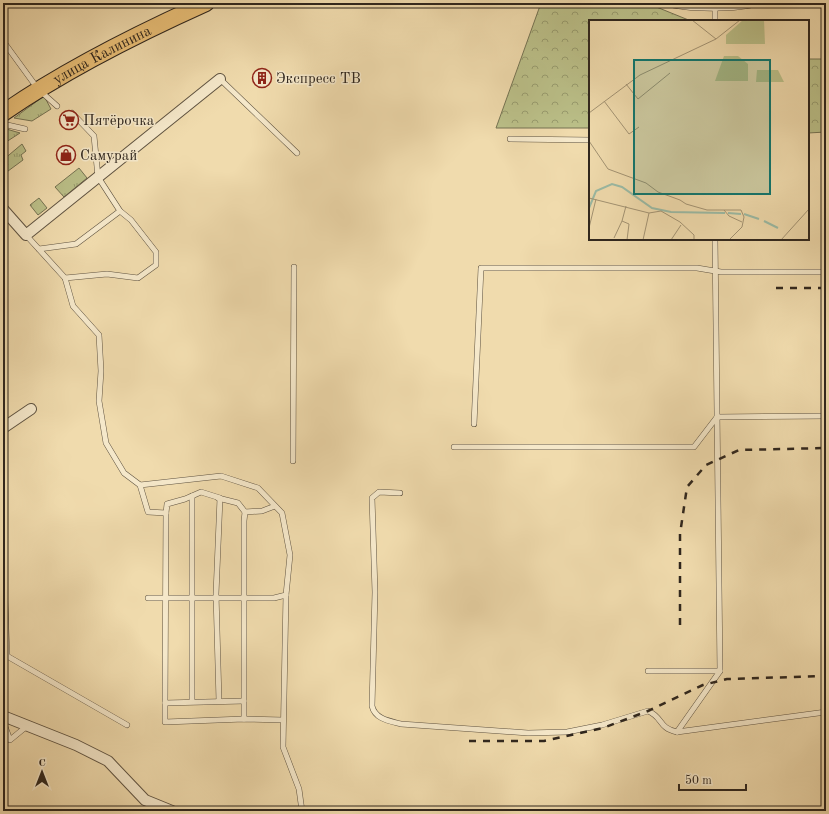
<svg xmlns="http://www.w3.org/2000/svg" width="829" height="814" viewBox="0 0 829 814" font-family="'Old Standard TT',serif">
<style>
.grass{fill:url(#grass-tufts);stroke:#757353}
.forest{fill:url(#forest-crowns);stroke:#757353}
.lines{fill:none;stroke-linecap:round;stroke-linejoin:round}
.service-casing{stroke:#5f5341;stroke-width:6}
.minor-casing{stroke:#5f5341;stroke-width:12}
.primary-casing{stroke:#2f261d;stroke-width:18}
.service{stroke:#f5e8ca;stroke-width:5}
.minor{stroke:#f5e8ca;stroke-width:10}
.primary{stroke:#e8be76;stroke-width:16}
.rail{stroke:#2f261d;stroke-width:2.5;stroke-dasharray:7 7;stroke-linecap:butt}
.labels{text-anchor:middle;stroke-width:3;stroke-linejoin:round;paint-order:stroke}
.street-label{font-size:15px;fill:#2f261d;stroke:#f5e8ca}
.poi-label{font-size:15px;fill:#2f261d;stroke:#f5e8ca;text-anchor:start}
.inset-river{fill:none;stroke:#9bbba6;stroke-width:2}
.inset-road{fill:none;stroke:#a39373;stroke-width:1}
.view{fill:#0f766e;fill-opacity:0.15;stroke:#0f766e;stroke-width:2}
.inset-edge{fill:none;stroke:#2f261d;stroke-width:2}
</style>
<defs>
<pattern id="grass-tufts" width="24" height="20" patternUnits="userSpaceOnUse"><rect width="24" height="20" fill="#bbc089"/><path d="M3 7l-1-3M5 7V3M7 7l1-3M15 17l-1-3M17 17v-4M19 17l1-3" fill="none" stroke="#989c6f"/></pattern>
<pattern id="forest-crowns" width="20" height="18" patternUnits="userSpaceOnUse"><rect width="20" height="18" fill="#bbc089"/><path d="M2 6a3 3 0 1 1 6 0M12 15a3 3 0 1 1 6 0" fill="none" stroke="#989c6f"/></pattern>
</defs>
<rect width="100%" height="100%" fill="#f0dbad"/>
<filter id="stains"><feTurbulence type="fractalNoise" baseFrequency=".005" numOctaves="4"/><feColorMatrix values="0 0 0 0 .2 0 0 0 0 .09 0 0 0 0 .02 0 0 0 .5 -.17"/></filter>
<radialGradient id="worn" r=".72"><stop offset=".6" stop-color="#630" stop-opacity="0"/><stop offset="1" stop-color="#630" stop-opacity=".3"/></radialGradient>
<g class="grass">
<path d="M44,96l7,13 -19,12 -18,-3z"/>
<path d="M3,128l17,5 -17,11z"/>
<path d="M22,144l4,7 -5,4 2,5 -19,14 -1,-14z"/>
<path d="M79,168l8,10 -23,19 -9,-10z"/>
<path d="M39,198l8,10 -9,7 -8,-10z"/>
</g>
<g class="forest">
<path d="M541,3h111l2,3 37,15h-101v107h-94z"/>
<path d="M808,59h18v73l-18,1z"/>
</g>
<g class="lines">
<g class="service-casing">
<g id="service">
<path d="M666,3c19,7 73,7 92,0"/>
<path d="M715,7v14"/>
<path d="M3,41l35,48 19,17"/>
<path d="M220,79l77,74"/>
<path d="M72,113l22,23 4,41 22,34"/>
<path d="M3,124l22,5"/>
<path d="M510,139l80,1"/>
<path d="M26,235l39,43 8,28 26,29 2,36 -2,30 7,42 18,30 16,12 81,-9 37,12 24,25 8,42 -4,40 -12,3h-126"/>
<path d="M39,249l37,-5 44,-33 11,9 25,32v13l-18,13 -31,-4 -42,4"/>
<path d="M474,424l7,-156h216l24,4h105"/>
<path d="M454,447h240l23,-30 109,-1"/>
<path d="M293,461l1,-194"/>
<path d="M140,485l8,27 18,1"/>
<path d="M400,493l-21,-1 -7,6 3,94 -3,114c3,13 17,15 29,18l127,9 39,-1 35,-7 46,-14c15,6 10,17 29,21l149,-20"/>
<path d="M192,496v205"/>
<path d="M218,498l20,5 7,9 -1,9v198"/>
<path d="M245,512l17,-1 13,-5"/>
<path d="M3,574l1,-1 3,83 120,69"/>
<path d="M286,595l-3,152 16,42 3,22"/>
<path d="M648,671h72"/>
<path d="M219,701l-3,-107 4,-96 -19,-6 -16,7 -18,5 -1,9 -1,190 79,-2"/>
<path d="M165,703v19l79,-3 39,1"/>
<path d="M3,721l7,19 17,-14"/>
<path d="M677,732l43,-61 -5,-432"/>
</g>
</g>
<g class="minor-casing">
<g id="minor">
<path d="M3,209l23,26 194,-156"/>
<path d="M3,428l28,-19"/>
<path d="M3,716l73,29 32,16 37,39 27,11"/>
</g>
</g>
<g class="primary-casing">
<g id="primary">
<path id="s1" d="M3,113c62,-43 134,-79 203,-110"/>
</g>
</g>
<use href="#service" class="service"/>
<use href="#minor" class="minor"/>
<use href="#primary" class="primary"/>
<g class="rail">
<path d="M776,288h50"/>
<path d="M680,625v-91l7,-47 19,-22 33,-15 87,-2"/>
<path d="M469,741h75l59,-13 45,-17 55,-26 24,-6 99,-3"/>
</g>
</g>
<defs>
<g id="building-ring" transform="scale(1)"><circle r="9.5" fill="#f5e8ca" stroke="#8f2418" stroke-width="1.5"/><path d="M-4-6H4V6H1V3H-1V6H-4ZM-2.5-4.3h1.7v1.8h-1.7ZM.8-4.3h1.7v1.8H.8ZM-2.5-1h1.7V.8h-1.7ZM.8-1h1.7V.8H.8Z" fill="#8f2418"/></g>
<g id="supermarket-ring" transform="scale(1)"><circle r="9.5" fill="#f5e8ca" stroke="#8f2418" stroke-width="1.5"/><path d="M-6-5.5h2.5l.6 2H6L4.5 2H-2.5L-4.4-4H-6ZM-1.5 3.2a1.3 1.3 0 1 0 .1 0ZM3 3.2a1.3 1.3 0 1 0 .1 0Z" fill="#8f2418"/></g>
<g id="shop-ring" transform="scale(1)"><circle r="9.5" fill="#f5e8ca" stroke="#8f2418" stroke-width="1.5"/><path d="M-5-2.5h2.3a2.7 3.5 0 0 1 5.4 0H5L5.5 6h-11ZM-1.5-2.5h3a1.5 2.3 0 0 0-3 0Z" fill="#8f2418"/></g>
</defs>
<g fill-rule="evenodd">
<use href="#building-ring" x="262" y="78"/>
<use href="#supermarket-ring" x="69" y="120"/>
<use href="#shop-ring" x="66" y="155"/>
</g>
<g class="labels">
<g class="street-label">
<text dy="5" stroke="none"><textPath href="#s1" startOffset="115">улица Калинина</textPath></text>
</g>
<g class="poi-label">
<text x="276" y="83">Экспресс ТВ</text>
<text x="83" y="125">Пятёрочка</text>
<text x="80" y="160">Самурай</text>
</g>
</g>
<g transform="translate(589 20)">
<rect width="220" height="220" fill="#f0dbad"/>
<path d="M154,0h21l1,24h-39v-9z" fill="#bbc089"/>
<path d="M160,0v13l-1,4h-4l-1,-16zM135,36h14l10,8v17h-33zM168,50h21l6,12h-28z" fill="#bbc089"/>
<path class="inset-river" d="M0,188l7,-17 16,-7 10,3 30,21 19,4 54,1M139,193l13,1M155,194l15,5M175,201l14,7"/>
<path class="inset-road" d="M103,0l24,19M37,64l12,15 32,-26M15,81l25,33 10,-7M0,93l51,-38 76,-36 24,-19M0,121l19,28 38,14 12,9 22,8 6,4 21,6h17l5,6 13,6M0,178l60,15 12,-2 19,11 14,13v5M135,190h17l3,7 -2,10 -13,13M33,201l7,3 -2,16M0,208l7,-29M25,218l8,-17 4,-15M54,220l6,-27M82,220l10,-15M192,220l28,-31"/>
<path class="view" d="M45,40h136v134h-136z"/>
<rect width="220" height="220" class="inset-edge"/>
</g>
<rect width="829" height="814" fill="none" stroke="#f0dbad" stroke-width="16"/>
<rect x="4" y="4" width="821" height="806" fill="none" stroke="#2f261d" stroke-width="2"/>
<rect x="8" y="8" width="813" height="798" fill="none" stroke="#2f261d"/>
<g transform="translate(42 772)" stroke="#f5e8ca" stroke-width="3" paint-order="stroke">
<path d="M0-3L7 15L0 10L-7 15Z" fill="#2f261d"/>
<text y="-6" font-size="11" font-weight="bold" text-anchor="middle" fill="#2f261d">С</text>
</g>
<path d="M679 784v6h67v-6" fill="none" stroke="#2f261d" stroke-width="2"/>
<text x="685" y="784" font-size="12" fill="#2f261d" stroke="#f5e8ca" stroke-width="3" paint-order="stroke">50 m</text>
<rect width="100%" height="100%" filter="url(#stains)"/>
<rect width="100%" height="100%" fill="url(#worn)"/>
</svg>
